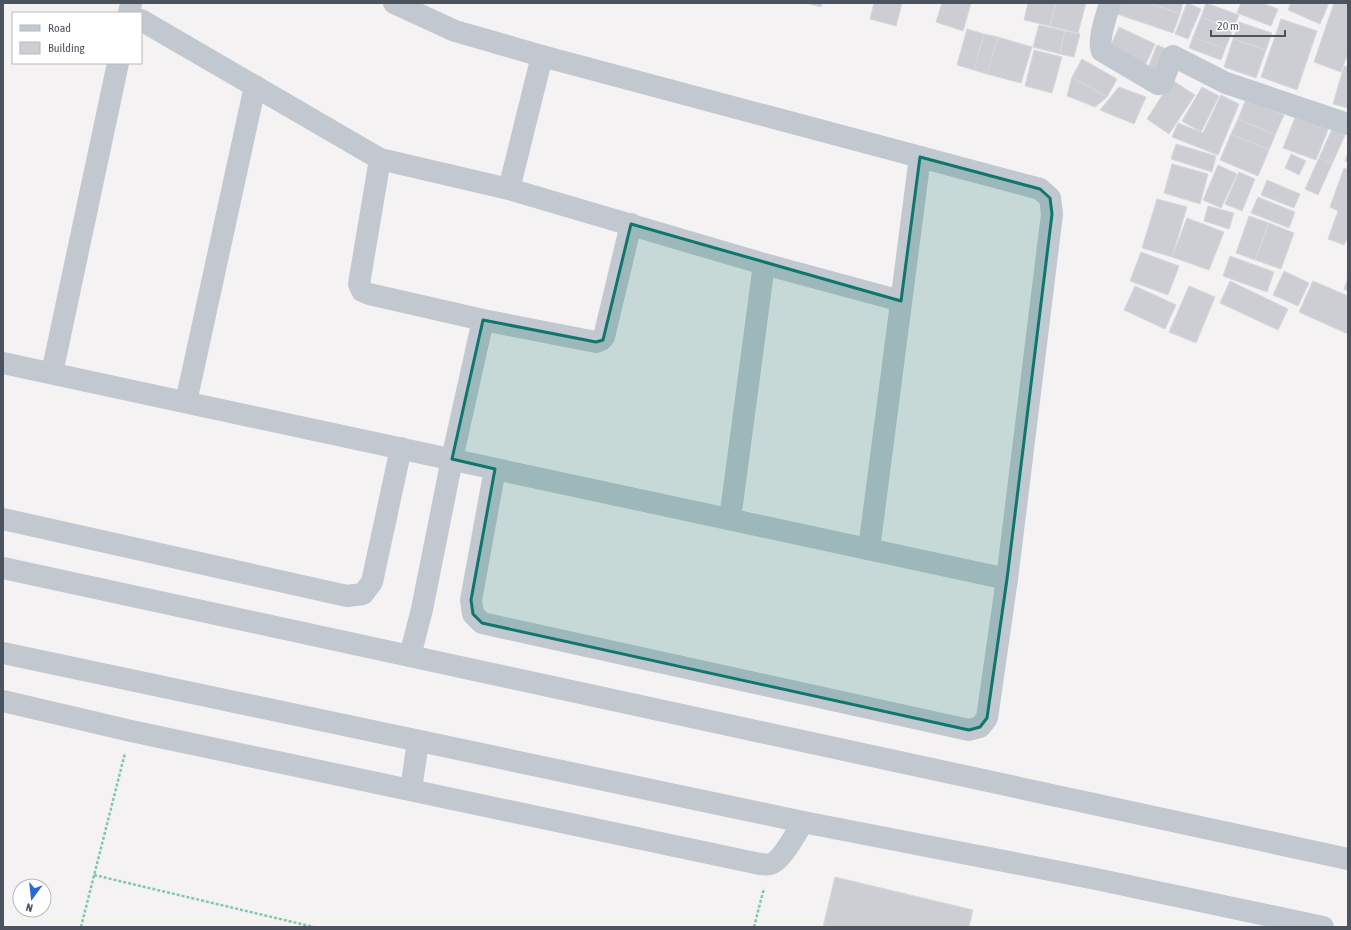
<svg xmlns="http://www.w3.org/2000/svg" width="1351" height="930" viewBox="0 0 1351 930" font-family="'Asap Condensed',sans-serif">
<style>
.building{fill:#ccced4;stroke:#d6d8dc}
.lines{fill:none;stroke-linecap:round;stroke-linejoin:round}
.path{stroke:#7fc9a9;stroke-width:2.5;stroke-dasharray:3 2;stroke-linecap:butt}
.minor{stroke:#c1c8cf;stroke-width:22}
.marked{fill:#0f766e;fill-opacity:0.2;stroke:#0f766e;stroke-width:3;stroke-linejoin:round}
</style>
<rect width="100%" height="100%" fill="#f4f2f2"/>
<g class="building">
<path d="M806,3h16l-1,4z"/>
<path d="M874,3h28l-6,23 -26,-7z"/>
<path d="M942,3h29l-8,28 -27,-9z"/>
<path d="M1028,3h28l-6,23 -26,-6z"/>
<path d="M1056,3h30l-8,30 -28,-7z"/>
<path d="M1117,3h32l31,11 -7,19 -59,-20z"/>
<path d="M1149,3h34l-3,11z"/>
<path d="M1187,3l14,6 -13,30 -13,-5z"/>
<path d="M1206,3l33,12 -6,15 -32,-13z"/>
<path d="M1241,3h21l16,6 -7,17 -34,-13z"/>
<path d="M1291,3h38l-9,21 -32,-14z"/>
<path d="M1334,3h14v50l-7,19 -27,-10z"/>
<path d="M1201,17l32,13 -8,19 -32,-12z"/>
<path d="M1281,19l36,12 -20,59 -36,-13z"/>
<path d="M1239,22l33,11 -6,17 -33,-11z"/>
<path d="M1039,25l26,6 -5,23 -27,-7z"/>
<path d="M1119,27l36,17 -11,24 -36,-17z"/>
<path d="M967,29l17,5 -10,36 -17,-5z"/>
<path d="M1065,31l15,3 -6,23 -14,-3z"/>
<path d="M984,34l14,3 -11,37 -13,-4z"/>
<path d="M998,37l34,10 -11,36 -34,-9z"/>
<path d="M1193,37l32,12 -4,11 -32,-12z"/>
<path d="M1233,39l33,11 -10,28 -32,-11z"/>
<path d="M1157,45l12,5 -12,30 -12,-5z"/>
<path d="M1034,50l28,7 -10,36 -27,-7z"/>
<path d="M1082,59l35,20 -10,18 -35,-20z"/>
<path d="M1344,66l4,1v41l-15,-4z"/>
<path d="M1072,77l35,20 -12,10 -28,-11z"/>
<path d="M1172,80l23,15 -26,39 -22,-15z"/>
<path d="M1119,87l27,10 -12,27 -34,-14z"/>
<path d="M1202,87l17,9 -18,36 -19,-11z"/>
<path d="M1221,95l18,9 -21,51 -46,-18 6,-14 25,10z"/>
<path d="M1246,99l38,16 -9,20 -37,-16z"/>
<path d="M1296,115l33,12 -13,33 -33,-12z"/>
<path d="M1238,119l37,16 -6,15 -38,-16z"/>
<path d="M1332,129l13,6 -13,29 -13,-6z"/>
<path d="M1231,134l38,16 -11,26 -38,-16z"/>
<path d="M1176,144l40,12 -4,16 -41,-13z"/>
<path d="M1348,152v10l-3,-1z"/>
<path d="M1291,154l15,7 -7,14 -14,-7z"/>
<path d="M1319,158l13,6 -14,31 -13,-6z"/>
<path d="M1172,164l36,10 -8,30 -36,-11z"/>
<path d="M1218,165l19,9 -16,34 -18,-8z"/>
<path d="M1344,168l4,2v67l-4,8 -16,-6 10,-28 -8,-4z"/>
<path d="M1239,172l16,7 -13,32 -17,-7z"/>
<path d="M1267,180l33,14 -6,14 -33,-13z"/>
<path d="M1258,197l37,15 -6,16 -38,-15z"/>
<path d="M1157,199l30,8 -15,50 -30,-9z"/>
<path d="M1208,206l26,7 -5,16 -25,-8z"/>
<path d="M1249,216l20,7 -14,37 -19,-7z"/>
<path d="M1187,218l37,14 -15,38 -37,-13z"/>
<path d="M1269,223l25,10 -13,36 -26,-9z"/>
<path d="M1141,252l38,14 -11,29 -38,-14z"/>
<path d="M1230,256l44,16 -7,20 -44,-16z"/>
<path d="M1284,271l25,12 -11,23 -25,-11z"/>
<path d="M1348,278v13l-4,-2z"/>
<path d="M1230,281l58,28 -10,21 -58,-27z"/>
<path d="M1313,281l35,15v38l-49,-22z"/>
<path d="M1135,286l41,19 -11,24 -41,-19z"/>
<path d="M1189,286l26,11 -19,46 -27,-11z"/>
<path d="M835,877l138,33 -4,17h-146z"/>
</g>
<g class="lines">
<g class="path">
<path d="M94,875l220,52"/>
<path d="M81,927l44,-174"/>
<path d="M754,927l10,-39"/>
</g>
<g class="minor">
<path d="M394,3l61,28 87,25 498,133 10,9 2,16 -45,365 -20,139 -7,9 -11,3 -487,-107 -9,-9 -2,-14 24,-131"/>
<path d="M1110,3c-3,11 -13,38 -8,48l56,33 4,-1 9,-23 2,-4 53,27 122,41"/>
<path d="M129,13l2,-10"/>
<path d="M141,20l239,139 129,30 255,75 137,37"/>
<path d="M380,159l-21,125 3,7 7,3 114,26 113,22 5,-2 3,-3 27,-113"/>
<path d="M509,189l33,-133"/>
<path d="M3,363l1004,216"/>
<path d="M52,373l66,-310"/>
<path d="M186,402l69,-316"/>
<path d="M3,519l344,77 16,-2 9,-12 29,-134"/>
<path d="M730,519l34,-255"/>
<path d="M869,549l51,-392"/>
<path d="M3,568l1345,291"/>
<path d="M3,653l800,169 288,56 232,49"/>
<path d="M410,656l12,-47 30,-150 31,-139"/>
<path d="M3,701l128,30 629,133c3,0 7,1 10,0 11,-2 27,-32 33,-42"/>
<path d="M411,790l7,-49"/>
</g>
</g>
<path class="marked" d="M920,157l120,32 10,9 2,16 -45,365 -20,139 -7,9 -11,3 -487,-107 -9,-9 -2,-14 24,-131 -43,-10 31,-139 113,22 7,-2 28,-116 270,77z"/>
<rect width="1351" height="930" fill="none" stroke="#4b535e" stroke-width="8"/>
<rect x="12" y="12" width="130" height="52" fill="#ffffff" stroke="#b7babf"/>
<rect x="20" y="25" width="20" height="6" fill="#c1c8cf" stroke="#b7babf"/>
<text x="48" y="32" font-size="12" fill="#4b535e">Road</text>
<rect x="20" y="42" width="20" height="12" fill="#ccced4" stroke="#b7babf"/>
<text x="48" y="52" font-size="12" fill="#4b535e">Building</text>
<g transform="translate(32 898) rotate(195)"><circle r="19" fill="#ffffff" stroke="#b7babf"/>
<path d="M0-3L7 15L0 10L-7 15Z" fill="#2868d8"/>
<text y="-6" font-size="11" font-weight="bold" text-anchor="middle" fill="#4b535e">N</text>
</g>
<path d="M1211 30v6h74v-6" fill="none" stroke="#4b535e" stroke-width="2"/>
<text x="1217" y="30" font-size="12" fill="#4b535e" stroke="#ffffff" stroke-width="3" paint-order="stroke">20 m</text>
</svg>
